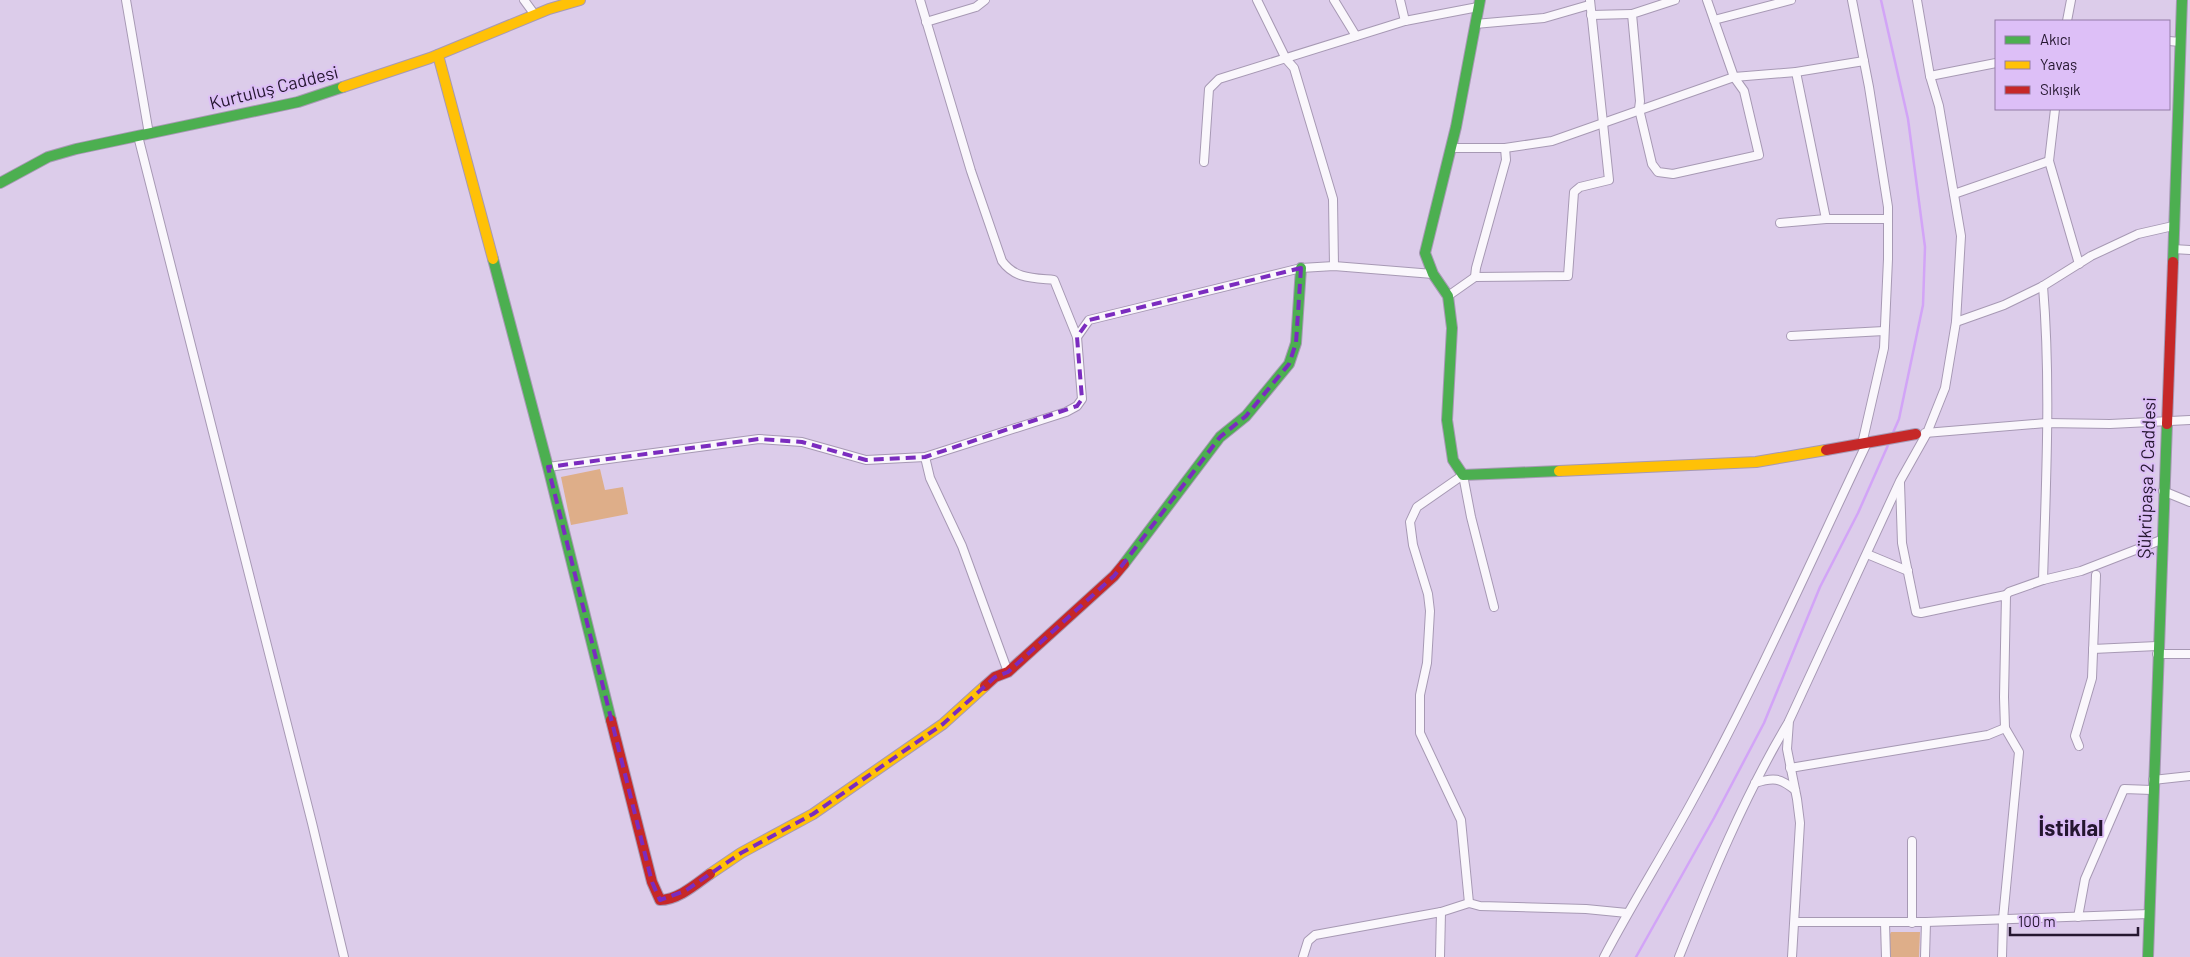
<svg xmlns="http://www.w3.org/2000/svg" width="2190" height="957" viewBox="0 0 2190 957" font-family="Barlow,sans-serif">
<style>
.green{fill:#deae89}
.lines{fill:none;stroke-linecap:round;stroke-linejoin:round}
.stream{stroke:#d2a4f7;stroke-width:2.5}
.street-casing{stroke:#a799b4;stroke-width:10}
.fast-casing{stroke:#a799b4;stroke-width:12}
.slow-casing{stroke:#a799b4;stroke-width:12}
.jam-casing{stroke:#a799b4;stroke-width:12}
.street{stroke:#faf7fc;stroke-width:8}
.fast{stroke:#4caf50;stroke-width:10}
.slow{stroke:#ffc107;stroke-width:10}
.jam{stroke:#c62828;stroke-width:10}
.marked{fill:none;stroke:#7b2cbf;stroke-width:4;stroke-dasharray:10 6;stroke-linejoin:round}
.labels{text-anchor:middle;stroke-width:4;stroke-linejoin:round;paint-order:stroke}
.street-label{font-size:18px;fill:#251730;stroke:#ddbff7}
.district-label{font-size:22px;font-weight:bold;fill:#251730;stroke:#ddbff7}
</style>
<rect width="100%" height="100%" fill="#dcccea"/>
<g class="green">
<path d="M600,469l5,21 18,-3 5,27 -57,11 -10,-48z"/>
<path d="M1891,932h29l-1,25h-29l-1,-21z"/>
</g>
<g class="lines">
<g class="stream">
<path d="M1881,0l27,119 17,128 -2,58 -24,114 -7,16"/>
<path d="M1636,957l78,-139 50,-95 56,-136 38,-74 31,-70"/>
</g>
<g class="street-casing">
<g id="street">
<path d="M126,0l23,134"/>
<path d="M524,0l11,15"/>
<path d="M1257,0l29,59 8,9 39,131 1,67"/>
<path d="M1334,0l22,36"/>
<path d="M1400,0l5,21"/>
<path d="M1675,0l-43,14 8,87 -1,8 13,55 6,8 15,2 86,-19 -15,-64 -10,-14 -27,-77"/>
<path d="M1852,0l17,87 19,120v52l-4,89 -22,96"/>
<path d="M1591,15l41,-1"/>
<path d="M1714,20l77,-20"/>
<path d="M2067,21l4,-21"/>
<path d="M926,22l50,-15 9,-7"/>
<path d="M1475,24l69,-6 45,-13"/>
<path d="M2169,41l11,1"/>
<path d="M1796,72l30,147"/>
<path d="M1930,76l66,-13"/>
<path d="M2055,109l-6,52 30,103"/>
<path d="M138,136l174,687 32,134"/>
<path d="M1451,148h54l47,-7 182,-64 62,-5 68,-11"/>
<path d="M1204,162l5,-73 10,-10 186,-58 73,-14"/>
<path d="M1954,194l95,-33"/>
<path d="M1780,223l46,-4h62"/>
<path d="M2173,249l17,1"/>
<path d="M1475,277l1,-9 30,-108 -1,-12"/>
<path d="M1448,296l27,-19 93,-1 6,-84 6,-5 29,-7 -19,-180"/>
<path d="M1956,322l48,-17 39,-19 48,-30 47,-22 35,-8"/>
<path d="M1791,336l93,-5"/>
<path d="M1077,337l12,-17 212,-52 33,-2 99,8"/>
<path d="M1925,433l121,-10 64,1 80,-4"/>
<path d="M925,457l5,21 32,68 46,126"/>
<path d="M548,467l211,-28 43,3 64,18 59,-3 141,-45 11,-6 5,-7 -5,-62 -23,-57c-21,-2 -39,-1 -52,-19l-31,-90 -51,-171"/>
<path d="M1900,483l2,60 14,69 5,1 85,-18 -2,102 1,31 14,24 -16,167 -1,38"/>
<path d="M2163,491l27,11"/>
<path d="M1867,554l41,17"/>
<path d="M2043,580c3,-97 8,-197 0,-294"/>
<path d="M2006,595l3,-3 34,-12 38,-9 80,-31"/>
<path d="M2093,649l64,-3"/>
<path d="M2157,654h33"/>
<path d="M2079,746l-4,-10 17,-58 4,-103"/>
<path d="M1790,768l198,-33 17,-7"/>
<path d="M2153,780l37,-4"/>
<path d="M1755,783c19,-6 25,-5 40,7"/>
<path d="M1469,903l-8,-83 -41,-87v-38l7,-32 3,-52 -2,-17 -15,-49 -3,-23 7,-15 46,-32 8,42 23,90"/>
<path d="M2078,917l7,-38 39,-90 28,1"/>
<path d="M1795,922h131l223,-8"/>
<path d="M1885,923l1,34"/>
<path d="M1912,923v-82"/>
<path d="M1303,957l5,-16 7,-6 126,-23 28,-9 11,3 106,3 41,4"/>
<path d="M1440,957l1,-45"/>
<path d="M1604,957c29,-55 62,-107 91,-161 63,-115 116,-235 172,-353"/>
<path d="M1679,957c32,-80 65,-160 109,-234"/>
<path d="M1792,957l8,-134 -3,-24 -10,-50 2,-28 111,-240 27,-48 18,-45 11,-66 5,-86 -22,-130 -9,-30 -13,-76"/>
<path d="M1925,957l1,-35"/>
</g>
</g>
<g class="fast-casing">
<g id="fast">
<path d="M1480,0l-24,127 -31,126 8,21 15,22 4,32 -5,92 6,40 10,15 96,-4"/>
<path d="M0,183l48,-26 28,-8 222,-47 45,-15"/>
<path d="M493,259l55,208 63,253"/>
<path d="M2173,262l9,-262"/>
<path d="M1124,564l96,-127 26,-21 43,-52 7,-21 5,-75"/>
<path d="M2148,957l19,-533"/>
</g>
</g>
<g class="slow-casing">
<g id="slow">
<path d="M438,55l55,204"/>
<path d="M343,87l87,-29 119,-49 31,-9"/>
<path d="M1559,471l197,-9 70,-12"/>
<path d="M710,874l31,-21 72,-39 130,-90 42,-38"/>
</g>
</g>
<g class="jam-casing">
<g id="jam">
<path d="M2167,424l6,-162"/>
<path d="M1826,450l90,-16"/>
<path d="M985,686l10,-9 13,-5 106,-96 10,-12"/>
<path d="M611,720l41,162 8,18c18,0 36,-16 50,-26"/>
</g>
</g>
<use href="#street" class="street"/>
<use href="#fast" class="fast"/>
<use href="#slow" class="slow"/>
<use href="#jam" class="jam"/>
</g>
<path class="marked" d="M1301,268l-5,75 -7,21 -43,52 -26,21 -106,139 -106,96 -13,5 -52,47 -130,90 -72,39 -56,38 -25,9 -8,-18 -104,-415 211,-28 43,3 64,18 59,-3 152,-51 5,-7 -5,-62 12,-17z"/>
<g class="labels">
<g class="street-label">
<text transform="translate(274 88) rotate(-14)" y="6">Kurtuluş Caddesi</text>
<text transform="translate(2147 478) rotate(-88)" y="6">Şükrüpaşa 2 Caddesi</text>
</g>
<g class="district-label">
<text x="2071" y="836">İstiklal</text>
</g>
</g>
<rect x="1995" y="20" width="175" height="90" fill="#ddbff7" stroke="#937ca7"/>
<rect x="2005" y="36" width="25" height="8" fill="#4caf50" stroke="#937ca7"/>
<text x="2040" y="45" font-size="15" fill="#251730">Akıcı</text>
<rect x="2005" y="61" width="25" height="8" fill="#ffc107" stroke="#937ca7"/>
<text x="2040" y="70" font-size="15" fill="#251730">Yavaş</text>
<rect x="2005" y="86" width="25" height="8" fill="#c62828" stroke="#937ca7"/>
<text x="2040" y="95" font-size="15" fill="#251730">Sıkışık</text>
<path d="M2010 927v8h128v-8" fill="none" stroke="#251730" stroke-width="2.5"/>
<text x="2018" y="927" font-size="15" fill="#251730" stroke="#ddbff7" stroke-width="4" paint-order="stroke">100 m</text>
</svg>
